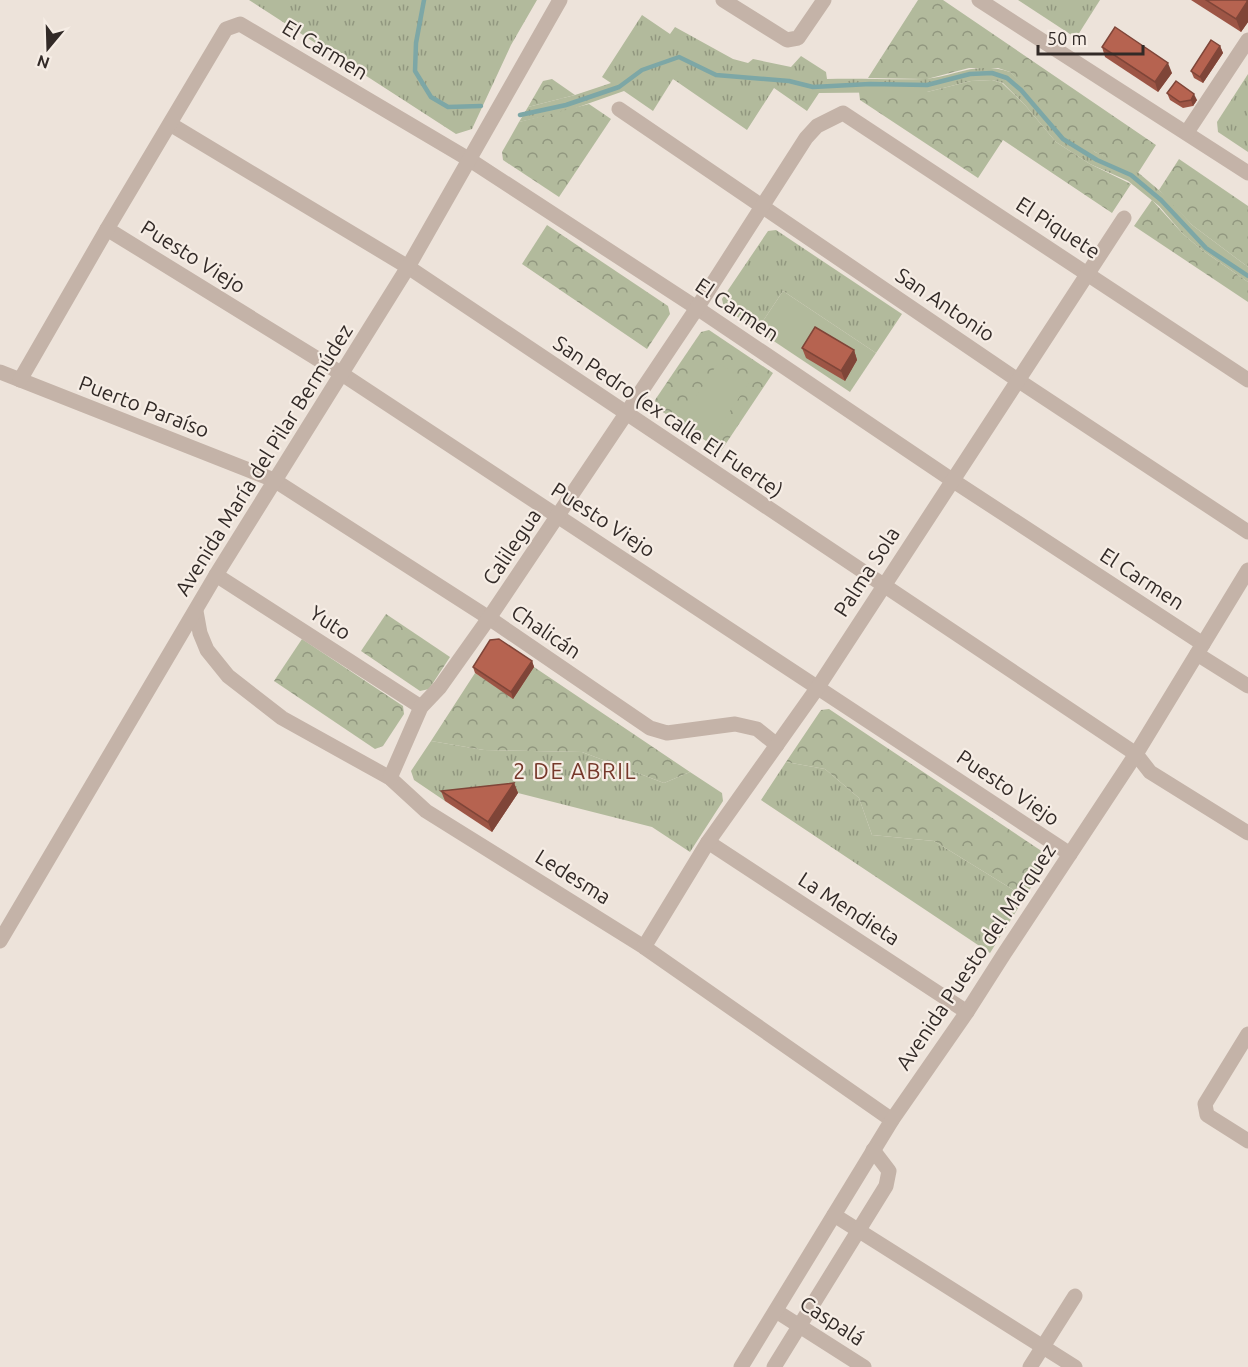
<svg xmlns="http://www.w3.org/2000/svg" width="1248" height="1367" viewBox="0 0 1248 1367" font-family="Ubuntu,sans-serif">
<style>
.grass{fill:url(#grass-tufts)}
.forest{fill:url(#forest-crowns)}
.garden{fill:#b2ba9c}
.lines{fill:none;stroke-linecap:round;stroke-linejoin:round}
.stream{stroke:#7da7a6;stroke-width:4.5}
.minor{stroke:#c4b3a8;stroke-width:15}
.wall{fill:#9d5545}
.shaded-wall{fill:#7f4538}
.building{fill:#b66350;stroke:#7f4538;stroke-width:1.5}
.labels{text-anchor:middle;stroke-width:4.5;stroke-linejoin:round;paint-order:stroke}
.street-label{font-size:21px;fill:#322a27;stroke:#f6ede5}
.neighbourhood-label{font-size:22px;letter-spacing:1.5px;fill:#76382a;stroke:#f6ede5}
</style>
<defs>
<pattern id="grass-tufts" width="24" height="20" patternUnits="userSpaceOnUse" patternTransform="scale(1.5)"><rect width="24" height="20" fill="#b2ba9c"/><path d="M3 7l-1-3M5 7V3M7 7l1-3M15 17l-1-3M17 17v-4M19 17l1-3" fill="none" stroke="#91977f"/></pattern>
<pattern id="forest-crowns" width="20" height="18" patternUnits="userSpaceOnUse" patternTransform="scale(1.5)"><rect width="20" height="18" fill="#b2ba9c"/><path d="M2 6a3 3 0 1 1 6 0M12 15a3 3 0 1 1 6 0" fill="none" stroke="#91977f"/></pattern>
</defs>
<rect width="100%" height="100%" fill="#ede3da"/>
<g class="grass">
<path d="M249,0h288l-26,45 -39,84 -16,5z"/>
<path d="M1018,0h82l-24,38z"/>
<path d="M642,15l28,19 5,-7 58,32 15,4 5,-4 38,8 10,-11 25,16 1,7c33,-1 65,1 97,0 32,-2 50,-19 86,-7l85,80 39,17 33,28 25,28 56,42v15l-46,-32 -19,-16 -24,-28 -31,-25 -38,-17 -34,-22 -31,-37 -22,-22 -11,-3 -21,1 -44,11 -108,1 -12,18 -33,-23 -27,42 -74,-51 -20,32 -29,-20 -57,20 -48,11 9,-15 47,-12 36,-12 -9,-6z"/>
<path d="M1248,74v78l-30,-20 -1,-10z"/>
<path d="M776,230l126,84 -26,39 -93,-62 -26,39 -33,-22 -2,-9 46,-68z"/>
<path d="M431,741l53,9 98,2 82,31 26,-11 32,21 1,8 -33,51 -38,-25 -134,-34 -73,8 -31,-21 -3,-9z"/>
<path d="M786,762l39,7 34,29 13,37 62,6 91,56 -35,56 -229,-153z"/>
</g>
<g class="forest">
<path d="M918,0h25l213,145 -18,28 -43,-21 -30,-20 -31,-35 -24,-25 -12,-4h-29l-42,11 -59,-1z"/>
<path d="M552,79l23,16 -47,12 15,-26z"/>
<path d="M992,80l10,3 23,22 31,37 34,22 41,20 -19,29 -109,-73 -25,38 -118,-78 -1,-8h68l44,-11z"/>
<path d="M589,104l22,15 -52,78 -56,-37 -1,-8 17,-30z"/>
<path d="M1179,159l69,47v61l-56,-42 -33,-35z"/>
<path d="M1152,200l31,34 19,16 46,32v20l-114,-76z"/>
<path d="M547,225l121,81 2,8 -23,35 -125,-85z"/>
<path d="M709,330l64,43 -52,78 -64,-43 -2,-8 46,-68z"/>
<path d="M386,614l64,43 -21,32 -9,2 -59,-40z"/>
<path d="M302,639l101,67 1,8 -21,32 -8,3 -101,-68z"/>
<path d="M534,667l156,105 -26,11 -82,-31 -98,-2 -53,-9 44,-68 38,25z"/>
<path d="M829,709l217,145 1,8 -22,35 -91,-56 -62,-6 -13,-37 -34,-29 -39,-7 35,-52z"/>
</g>
<g class="garden">
<path d="M783,291l93,62 -26,39 -93,-62z"/>
<path d="M718,363l31,20 -36,53 -30,-20z"/>
</g>
<g class="lines">
<g class="stream">
<path d="M424,0l-8,43 -1,28 16,26 17,10 33,-1"/>
<path d="M520,115l46,-10 53,-18 23,-17 37,-13 37,18 73,6 24,6 57,-3 57,1 43,-11 22,-1 15,5 14,12 42,49 34,21 34,15 30,25 45,48 42,28"/>
</g>
<g class="minor">
<path d="M723,0l64,40 11,-2 26,-38"/>
<path d="M979,0l269,173"/>
<path d="M619,109l400,272 229,151"/>
<path d="M170,124l238,143 728,487 14,18 98,61"/>
<path d="M1187,132l61,-92"/>
<path d="M107,229l235,145 728,480"/>
<path d="M0,372l274,108 215,138 161,110 17,5 68,-9 22,5 20,16"/>
<path d="M20,380l87,-151 119,-200 14,-5 230,136 227,148 255,172 251,164"/>
<path d="M216,575l205,132"/>
<path d="M196,611l4,22 7,17 21,26 54,42 108,60 36,33 218,136 248,173"/>
<path d="M1197,654l51,32"/>
<path d="M390,778l31,-71 19,-20 49,-69 208,-310 109,-170 11,-12 26,-13 405,267"/>
<path d="M708,842l259,170"/>
<path d="M0,941l216,-366 192,-308 152,-267"/>
<path d="M644,947l64,-105 110,-155 306,-469"/>
<path d="M1248,1034l-43,70 2,11 41,26"/>
<path d="M834,1215l241,152"/>
<path d="M776,1311l88,56"/>
<path d="M741,1367l151,-247 75,-108 37,-58 132,-200 112,-184"/>
<path d="M774,1367l112,-181 3,-15 -16,-21"/>
<path d="M1030,1367l45,-71"/>
</g>
</g>
<g class="wall">
<path d="M1191,0h57v22l-7,10z"/>
<path d="M1220,46l3,7 -20,30 -9,-5 -3,-7z"/>
<path d="M1102,47l70,26 -14,19 -53,-35z"/>
<path d="M1167,93l30,7 -4,6 -10,2 -13,-8z"/>
<path d="M802,348l52,2 3,10 -12,21 -39,-23z"/>
<path d="M532,661l2,6 -21,32 -38,-26 -2,-6z"/>
<path d="M514,783l4,10 -26,39 -47,-31 -4,-10z"/>
</g>
<g class="shaded-wall">
<path d="M1247,0h1v22l-7,10 -5,-13z"/>
<path d="M1220,46l3,7 -20,30 -3,-6z"/>
<path d="M1168,63l4,10 -14,19 -3,-10z"/>
<path d="M1194,94l3,6 -4,6 -2,-6z"/>
<path d="M854,350l3,10 -12,21 -4,-10z"/>
<path d="M532,661l2,6 -21,32 -2,-7z"/>
<path d="M514,783l4,10 -26,39 -4,-10z"/>
</g>
<g class="building">
<path d="M1206,0h41v2l-11,17z"/>
<path d="M1115,27l53,36 -13,19 -53,-35z"/>
<path d="M1211,40l9,6 -20,31 -9,-6z"/>
<path d="M1176,81l18,13 -3,6 -11,2 -13,-9z"/>
<path d="M815,327l39,23 -13,21 -39,-23z"/>
<path d="M499,639l33,22 -21,31 -38,-25 17,-27z"/>
<path d="M514,783l-26,39 -47,-31z"/>
</g>
<g class="labels">
<g class="street-label">
<text transform="translate(325 50) rotate(31)" y="7">El Carmen</text>
<text transform="translate(1058 228) rotate(33)" y="7">El Piquete</text>
<text transform="translate(193 257) rotate(32)" y="7">Puesto Viejo</text>
<text transform="translate(945 305) rotate(34)" y="7">San Antonio</text>
<text transform="translate(737 310) rotate(34)" y="7">El Carmen</text>
<text transform="translate(144 407) rotate(21)" y="7">Puerto Paraíso</text>
<text transform="translate(668 417) rotate(34)" y="7">San Pedro (ex calle El Fuerte)</text>
<text transform="translate(264 460) rotate(-58)" y="7">Avenida María del Pilar Bermúdez</text>
<text transform="translate(603 520) rotate(33)" y="7">Puesto Viejo</text>
<text transform="translate(512 547) rotate(-56)" y="7">Calilegua</text>
<text transform="translate(867 572) rotate(-57)" y="7">Palma Sola</text>
<text transform="translate(1142 579) rotate(33)" y="7">El Carmen</text>
<text transform="translate(330 623) rotate(33)" y="7">Yuto</text>
<text transform="translate(546 632) rotate(34)" y="7">Chalicán</text>
<text transform="translate(1008 788) rotate(34)" y="7">Puesto Viejo</text>
<text transform="translate(573 877) rotate(32)" y="7">Ledesma</text>
<text transform="translate(849 909) rotate(33)" y="7">La Mendieta</text>
<text transform="translate(976 957) rotate(-56)" y="7">Avenida Puesto del Marquez</text>
<text transform="translate(832 1321) rotate(33)" y="7">Caspalá</text>
</g>
<g class="neighbourhood-label">
<text x="575" y="779">2 DE ABRIL</text>
</g>
</g>
<g transform="translate(48 48) rotate(199)" stroke="#f6ede5" stroke-width="4.5" paint-order="stroke">
<path d="M0-4.5L10 22L0 15L-10 22Z" fill="#322a27"/>
<text y="-9" font-size="16" font-weight="bold" text-anchor="middle" fill="#322a27">N</text>
</g>
<path d="M1038 45v9h105v-9" fill="none" stroke="#322a27" stroke-width="3"/>
<text x="1047" y="45" font-size="18" fill="#322a27" stroke="#f6ede5" stroke-width="4.5" paint-order="stroke">50 m</text>
</svg>
